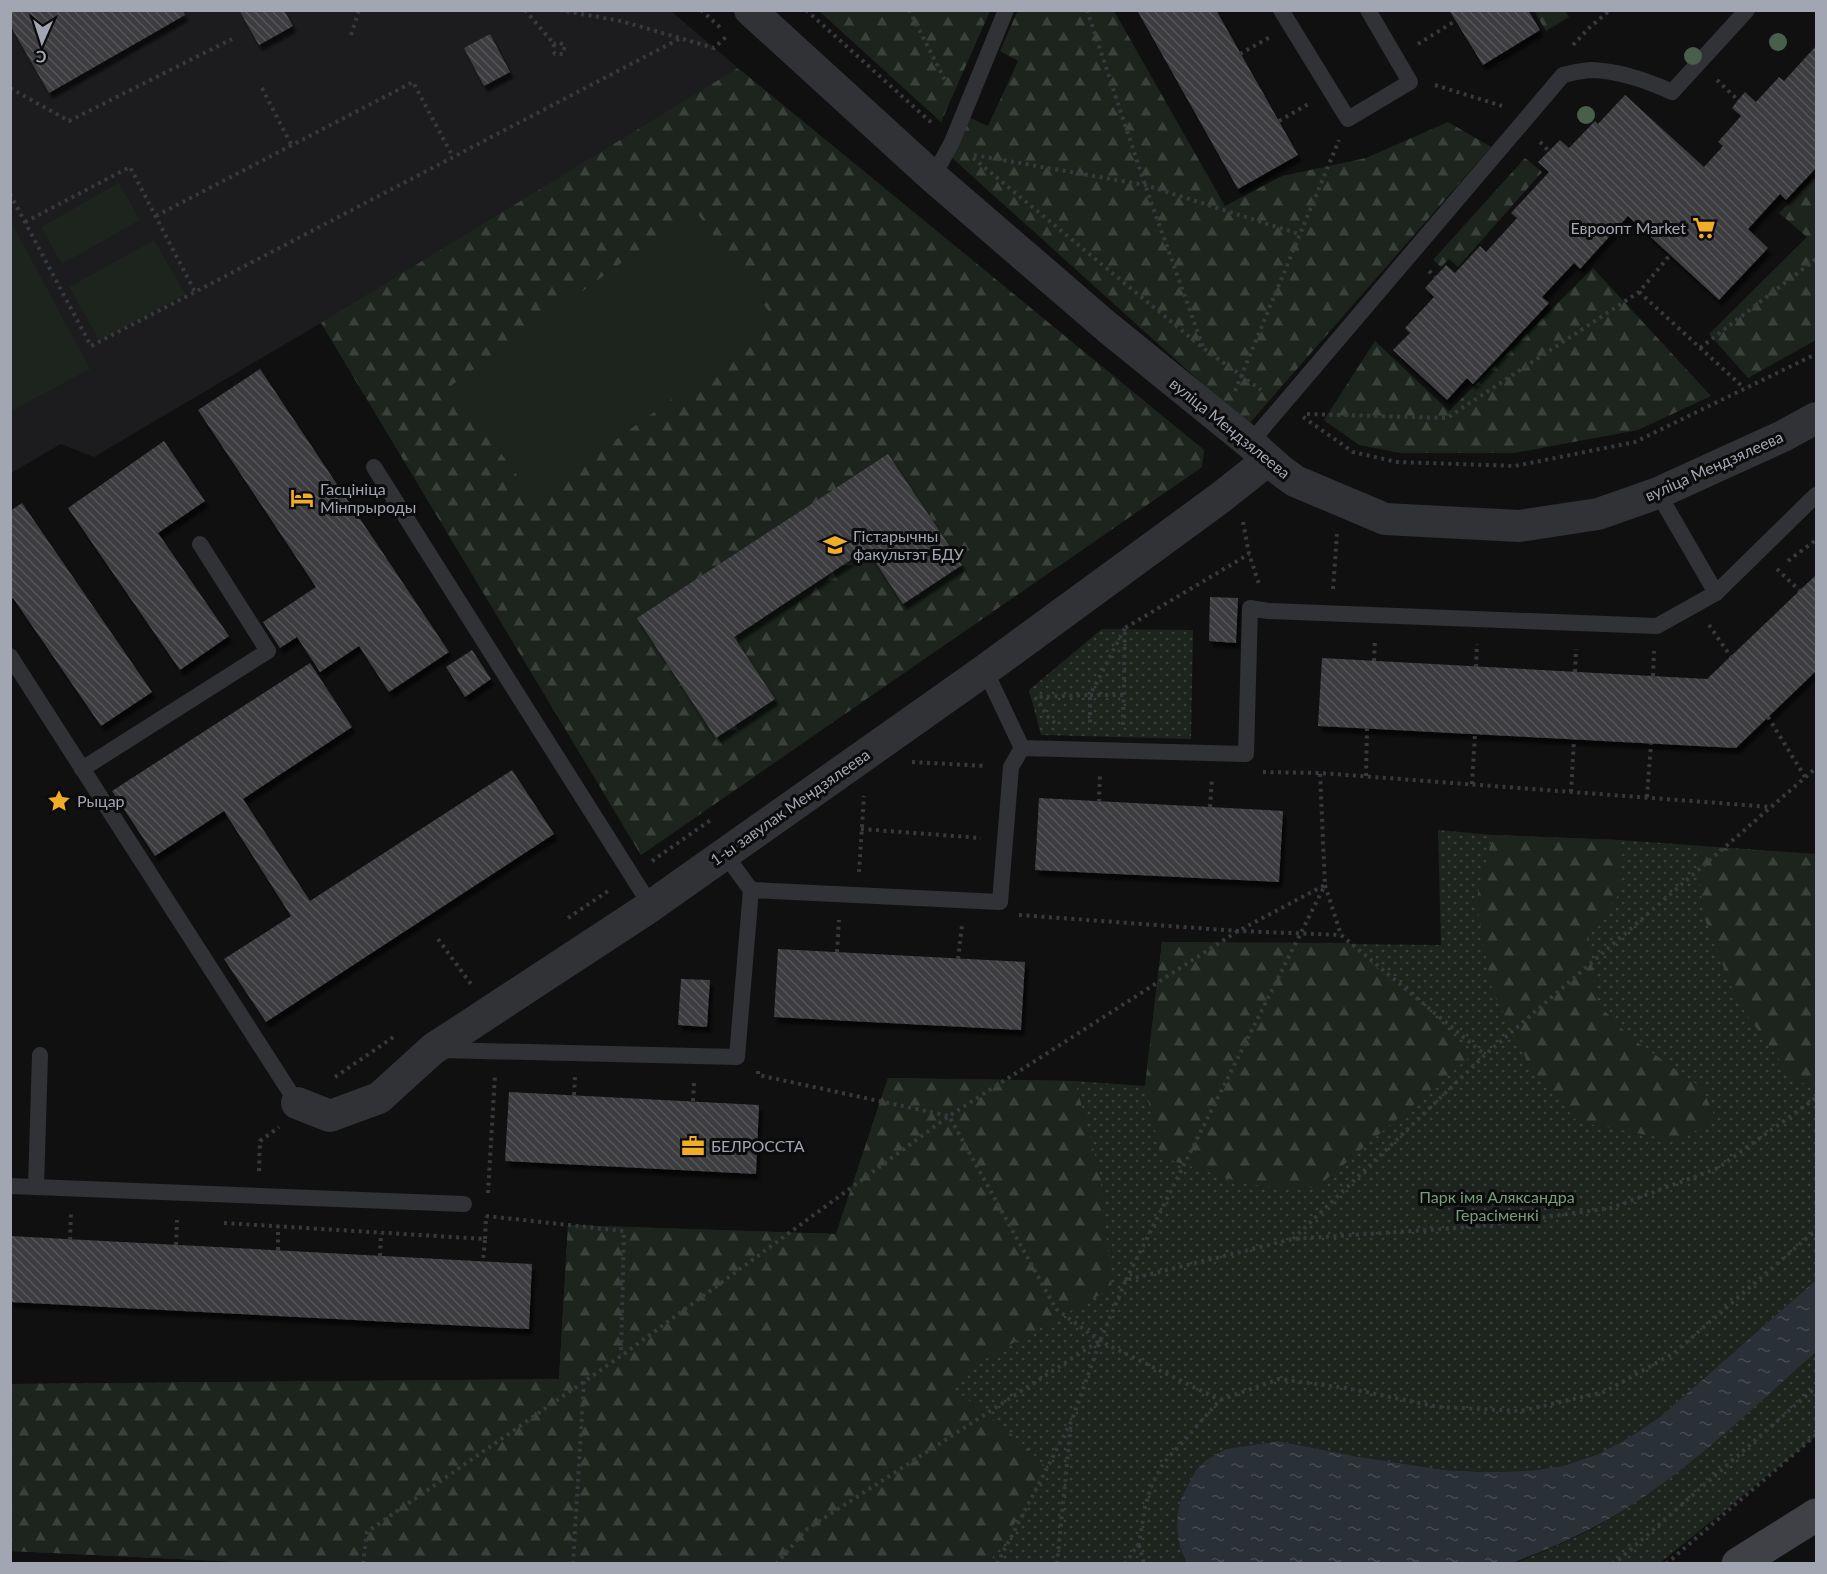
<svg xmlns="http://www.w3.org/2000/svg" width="1827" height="1574" viewBox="0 0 1827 1574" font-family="Lato,sans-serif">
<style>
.built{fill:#1c1c1e}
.grass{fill:url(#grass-dots)}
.forest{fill:url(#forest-firs);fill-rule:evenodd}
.pitch{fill:#1c241d}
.water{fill:url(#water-ripples)}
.building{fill:url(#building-back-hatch);filter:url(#shadow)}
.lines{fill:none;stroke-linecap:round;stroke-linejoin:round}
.path{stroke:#37393d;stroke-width:4;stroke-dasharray:3 4.5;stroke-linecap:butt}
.lane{stroke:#313236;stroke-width:16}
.street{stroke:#313236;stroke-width:32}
.secondary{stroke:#3f4146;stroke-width:33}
.tree{fill:#495e4b}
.labels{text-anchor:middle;stroke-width:6;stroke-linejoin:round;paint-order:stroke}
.poi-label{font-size:16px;fill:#a1a6b2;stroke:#0b0b0c;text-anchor:start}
.street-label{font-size:16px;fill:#a1a6b2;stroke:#0b0b0c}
.park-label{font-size:16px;fill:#789d7a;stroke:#0b0b0c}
</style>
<defs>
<pattern id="grass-dots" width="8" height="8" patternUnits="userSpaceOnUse" patternTransform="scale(1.5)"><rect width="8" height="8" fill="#1c241d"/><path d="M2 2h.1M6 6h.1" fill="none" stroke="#3a413b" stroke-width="1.8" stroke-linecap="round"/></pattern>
<pattern id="forest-firs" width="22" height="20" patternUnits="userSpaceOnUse" patternTransform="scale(1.5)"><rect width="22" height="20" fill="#1c241d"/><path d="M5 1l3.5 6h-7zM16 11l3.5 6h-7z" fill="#3a413b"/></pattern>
<pattern id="water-ripples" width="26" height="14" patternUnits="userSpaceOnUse" patternTransform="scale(1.5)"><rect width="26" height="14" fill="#293036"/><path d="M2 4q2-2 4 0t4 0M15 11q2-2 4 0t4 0" fill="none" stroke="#454b51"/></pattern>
<pattern id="building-back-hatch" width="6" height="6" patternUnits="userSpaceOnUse" patternTransform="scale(1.5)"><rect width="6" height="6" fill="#3c3d41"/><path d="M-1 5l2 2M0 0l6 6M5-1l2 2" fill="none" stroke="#55565a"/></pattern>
<filter id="shadow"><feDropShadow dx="3.5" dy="6" stdDeviation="1.5" flood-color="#0009"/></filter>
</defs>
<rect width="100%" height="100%" fill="#101011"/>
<path class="built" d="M11,10l660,1 67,57 466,382 -2,17 -561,388 -320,-532 -227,134 -33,-13 -50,29z"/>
<g class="grass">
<path d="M1102,629l91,1 -2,109 -150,-4 -12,-45z"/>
<path d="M1438,830l55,5 127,5 196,14v426l-155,136 -31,21 -32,17 -35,12 -34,5 -42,1 -43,-2 -84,-13 -82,-16 -52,8 -20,11 -26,87 6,16 -904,1 -271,-13v-167l548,-5 9,-154 268,9 52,-156 187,3 70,5 17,-144 279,3z"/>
<path d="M1816,1352v84l-156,127 -147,1c38,-16 77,-31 111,-54 69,-47 130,-103 192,-158z"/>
</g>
<g class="forest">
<path d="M1018,10l96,1 111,195 57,-30 84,-18 82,-36 43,25 -243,278 -298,-269 16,-40 22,10 30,-65 -18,-10z"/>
<path d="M819,11h171l-49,111z"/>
<path d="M1534,11h31l4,6 -23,14z"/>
<path d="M738,68l466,382 -2,17 -561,388 -320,-532zM889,454l72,111 -94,-16 -133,88 41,62 -138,-81z"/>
<path d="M1525,158l17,14 -84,95 -9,-8 -8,8 -8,-7z"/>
<path d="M1816,176v164l-68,38 -39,-44 98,-97 -28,-24z"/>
<path d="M1593,268l118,128 -73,34 -124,23h-114l-41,-8 -35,-25 51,-79 74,70z"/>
<path d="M1493,835l127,5v53l-32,40 9,70 33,34 72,51 14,31 -38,22 -100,-19 -46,-51 -40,-81 -16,-89z"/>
<path d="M1697,847l119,7v230l-20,-1 -59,-82 -34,-87z"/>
<path d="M1162,942l188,1 121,113 -155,132 -67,-3 -88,-28 -16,-71z"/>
<path d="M888,1078l187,3 25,93 12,114 -124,69 -36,30 69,55 28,28 -60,93 -121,1 -6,-2 -6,2h-574l-271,-13v-167l548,-5 9,-154 268,9z"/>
</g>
<g class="pitch">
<path d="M119,183l21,37 -78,44 -21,-37z"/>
<path d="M695,210l82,113 -243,176 -82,-114z"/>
<path d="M10,220l80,149 -79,42h-1z"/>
<path d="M154,240l31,54 -85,47 -31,-54z"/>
</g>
<path class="water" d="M1816,1280v72c-62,55 -122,114 -192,158 -35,22 -73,38 -111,53l-327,-1 -6,-15 -3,-19 1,-17 4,-14 14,-27 10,-10 20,-11 52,-8 82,16 84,13 43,2 42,-1 34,-5 35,-12 32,-17 31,-21z"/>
<g class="building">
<path d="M10,10h172l3,5 -136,78 -39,-68z"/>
<path d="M239,10h45l9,16 -34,19z"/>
<path d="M1137,10h79l82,145 -60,34z"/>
<path d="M1449,10h79l12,20 -57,35z"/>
<path d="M490,34l20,38 -26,14 -20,-38z"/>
<path d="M1816,46v122l-30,32 -6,-6 -32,35 20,19 -49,52 -91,-84 -48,53 -6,-6 -32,34 7,6 -76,81 -6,-6 -20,22 -54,-50 17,-17 -5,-5 29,-31 -9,-9 21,-23 9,8 25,-27 6,6 31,-34 -6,-5 38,-41 -11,-10 22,-22 9,8 26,-27 3,3 27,-29 79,72 19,-21 -5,-4 23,-26 -9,-8 6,-8 7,-8 11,10 23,-25 5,4z"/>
<path d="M260,369l189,283 -60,40 -30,-46 -39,26 -23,-35 -17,11 -17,-26 53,-35 -118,-177z"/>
<path d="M164,441l41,60 -47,32 71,103 -49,34 -112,-162z"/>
<path d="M888,454l74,111 -59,39 -36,-55 -133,88 41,62 -59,39 -79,-120z"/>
<path d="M22,503l130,189 -51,34 -88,-128 -3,2v-89z"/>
<path d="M1816,575v96l-80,77 -418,-22 4,-68 385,21z"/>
<path d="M1210,597l28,1 -2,45 -27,-2z"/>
<path d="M472,650l19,29 -26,18 -19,-30z"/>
<path d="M310,663l42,64 -109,72 67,102 202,-131 42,64 -288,188 -42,-63 67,-43 -67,-105 -69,45 -43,-65z"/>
<path d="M1039,798l244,13 -4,71 -244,-12z"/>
<path d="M778,949l247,13 -4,68 -247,-13z"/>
<path d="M681,979l29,1 -3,47 -29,-2z"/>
<path d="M509,1092l250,13 -3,69 -251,-13z"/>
<path d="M10,1236l522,28 -3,65 -519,-27z"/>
</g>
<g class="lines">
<g class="path">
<path d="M525,10l29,34 -1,7 2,3h8l2,-9 -7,-3 -4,2"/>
<path d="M559,10l62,11 93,27 14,-13"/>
<path d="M701,10l22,20"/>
<path d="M806,10l127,114"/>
<path d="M909,10l38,74"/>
<path d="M1087,10l58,175 58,162"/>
<path d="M351,35l8,-25"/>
<path d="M1418,44l37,-23"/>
<path d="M1573,45l17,-18 20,-17"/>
<path d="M1240,54l30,-17"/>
<path d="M1717,80l21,20"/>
<path d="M1435,85l67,21"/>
<path d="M10,88l59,33 163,-82"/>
<path d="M262,88l30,58"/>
<path d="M1279,121l31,-18"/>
<path d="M1540,142l9,9"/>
<path d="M974,155l171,30 154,49"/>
<path d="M973,158l230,190 58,42"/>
<path d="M10,194l81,152 104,-54"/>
<path d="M156,216l257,-134 40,75"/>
<path d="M25,222l105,-55 65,125 484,-253"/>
<path d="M1429,271l6,6"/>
<path d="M1639,292l105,96"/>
<path d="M1700,348l116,-89"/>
<path d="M1235,391l104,-251"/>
<path d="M1307,414l140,4 192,-126 31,-37"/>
<path d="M1303,417l50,35 44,10 118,4 120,-24 181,-88"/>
<path d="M1243,522l6,32 10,30"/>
<path d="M1788,561l28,-21"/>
<path d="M1777,569l23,22"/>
<path d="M1333,589l4,-55"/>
<path d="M1709,625l22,32"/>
<path d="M1374,661l1,-22"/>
<path d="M1476,667l1,-23"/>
<path d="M1575,672l1,-23"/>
<path d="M1653,676l1,-25"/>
<path d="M1123,695h-33l35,-67"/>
<path d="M1768,717l37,60"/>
<path d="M1055,723l-6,-5 -14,-21 55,-2v30"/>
<path d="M1123,725l2,-97 124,-74"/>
<path d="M912,762l74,4"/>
<path d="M1263,772l57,1 451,34"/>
<path d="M1366,776l1,-48"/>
<path d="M1472,784l3,-50"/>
<path d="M1571,792l3,-53"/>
<path d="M1647,797l4,-54"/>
<path d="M1099,802l1,-27"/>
<path d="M1210,807l2,-29"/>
<path d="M861,829l120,9"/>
<path d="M652,861l60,-42"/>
<path d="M859,872l5,-76"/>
<path d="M1019,915l219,16 103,4"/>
<path d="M568,918l43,-29"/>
<path d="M438,939l33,45"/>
<path d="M837,952l2,-32"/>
<path d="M958,959l4,-34"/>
<path d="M758,1071v4l191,41 107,193 44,32 120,59"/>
<path d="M335,1077l60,-41"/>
<path d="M574,1095l1,-18"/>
<path d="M693,1101l1,-19"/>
<path d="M259,1171l1,-30 19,-14"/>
<path d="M488,1193l7,-118"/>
<path d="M486,1216l138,15 -3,124"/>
<path d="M224,1223l261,16 -2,22"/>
<path d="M485,1239l1,-23"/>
<path d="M1293,1239l192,-184 331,-287"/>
<path d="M70,1240l1,-27"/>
<path d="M176,1245l1,-25"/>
<path d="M278,1250v-24"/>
<path d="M380,1256l1,-23"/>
<path d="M1126,1280l199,-395 16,50 144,120"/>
<path d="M1139,1545l5,19"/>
<path d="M363,1564l4,-32 254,-176 328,-240 289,-185 87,-46 -5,-112"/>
<path d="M573,1564l11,-183"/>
<path d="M776,1564l31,-35 292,-188"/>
<path d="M997,1564l75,-144 28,-79 26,-61 167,-41 180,-12 138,-19 107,-40 98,-70"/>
<path d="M1057,1564l14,-141"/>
<path d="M1125,1564l14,-20 6,-37 7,-23 11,-20 57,-64 59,-21 67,9 93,19 82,4 83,-19 70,-39 142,-123"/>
<path d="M1612,1564l9,-6 195,-171"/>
<path d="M1666,1564l150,-129"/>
</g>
<g class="lane">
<path d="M1281,10l67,109 62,-37 -42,-72"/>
<path d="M933,177l19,-35 54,-132"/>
<path d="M1250,443l313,-368c9,-2 20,-5 29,-5 26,1 56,11 80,22l75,-82"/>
<path d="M374,467l277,439"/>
<path d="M1658,493l58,100"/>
<path d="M10,656l287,447"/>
<path d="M985,670l37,78"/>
<path d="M82,769l186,-118 -68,-107"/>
<path d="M724,853l27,37"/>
<path d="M439,1050l298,7 14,-167 249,12 11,-135 11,-19 224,6 4,-146 18,3 389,15 59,-33 100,-98"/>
<path d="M10,1186l454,18"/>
<path d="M36,1187l4,-132"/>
</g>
<g class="street">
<path d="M750,10l183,167 174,150 143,116 30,27 15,11 90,38 134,7 79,-12 60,-21 125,-57 33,-18"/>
<path d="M297,1103l33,13 49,-18 54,-49 218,-143 334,-236 235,-172 48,-38"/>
</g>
<path class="secondary" d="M1738,1564l78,-49"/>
</g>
<g class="tree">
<circle cx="1778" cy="42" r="9"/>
<circle cx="1693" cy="56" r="9"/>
<circle cx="1586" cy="115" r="9"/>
</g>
<defs>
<g id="supermarket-bare" transform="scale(1.8)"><path d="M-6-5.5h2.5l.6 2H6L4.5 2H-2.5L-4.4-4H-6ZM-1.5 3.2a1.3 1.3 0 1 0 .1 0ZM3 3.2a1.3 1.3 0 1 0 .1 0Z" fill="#f1ac28" stroke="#0b0b0c" stroke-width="2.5" paint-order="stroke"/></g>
<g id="hotel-bare" transform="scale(1.8)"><path d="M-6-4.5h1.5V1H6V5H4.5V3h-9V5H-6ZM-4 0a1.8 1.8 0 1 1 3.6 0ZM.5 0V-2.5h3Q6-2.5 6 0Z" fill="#f1ac28" stroke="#0b0b0c" stroke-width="2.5" paint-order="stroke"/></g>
<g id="university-bare" transform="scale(1.8)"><path d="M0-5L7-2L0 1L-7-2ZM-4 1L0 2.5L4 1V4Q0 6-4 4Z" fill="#f1ac28" stroke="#0b0b0c" stroke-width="2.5" paint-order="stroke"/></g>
<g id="sight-bare" transform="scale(1.8)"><path d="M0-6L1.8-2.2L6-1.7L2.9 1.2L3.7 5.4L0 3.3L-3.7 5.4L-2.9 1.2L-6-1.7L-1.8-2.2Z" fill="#f1ac28" stroke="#0b0b0c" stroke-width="2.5" paint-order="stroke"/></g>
<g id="office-bare" transform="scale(1.8)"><path d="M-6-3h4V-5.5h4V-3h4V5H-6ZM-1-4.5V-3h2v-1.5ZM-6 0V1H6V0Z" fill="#f1ac28" stroke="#0b0b0c" stroke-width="2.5" paint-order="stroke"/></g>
</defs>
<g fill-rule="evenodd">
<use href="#supermarket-bare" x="1704" y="228"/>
<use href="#hotel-bare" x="302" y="498"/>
<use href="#university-bare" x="835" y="545"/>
<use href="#sight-bare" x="59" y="801"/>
<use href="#office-bare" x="693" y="1146"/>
</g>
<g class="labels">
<g class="poi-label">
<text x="1686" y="234" text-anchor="end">Евроопт Market</text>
<text x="320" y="495">Гасцініца<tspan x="320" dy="18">Мінпрыроды</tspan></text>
<text x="853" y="542">Гістарычны<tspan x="853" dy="18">факультэт БДУ</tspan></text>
<text x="77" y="807">Рыцар</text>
<text x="711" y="1152">БЕЛРОССТА</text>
</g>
<g class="street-label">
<text transform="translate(1230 428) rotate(39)" y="6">вуліца Мендзялеева</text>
<text transform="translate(1714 466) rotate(-24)" y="6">вуліца Мендзялеева</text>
<text transform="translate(790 807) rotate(-35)" y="6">1-ы завулак Мендзялеева</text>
</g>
<g class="park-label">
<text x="1497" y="1203">Парк імя Аляксандра<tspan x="1497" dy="18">Герасіменкі</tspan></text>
</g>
</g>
<rect width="1827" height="1574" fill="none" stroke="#a1a6b2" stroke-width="24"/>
<g transform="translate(42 42) rotate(183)" stroke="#0b0b0c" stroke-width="4.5" paint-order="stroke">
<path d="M0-4.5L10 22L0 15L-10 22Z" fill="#a1a6b2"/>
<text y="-9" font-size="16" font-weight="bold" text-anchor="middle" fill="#a1a6b2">С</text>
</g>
</svg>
